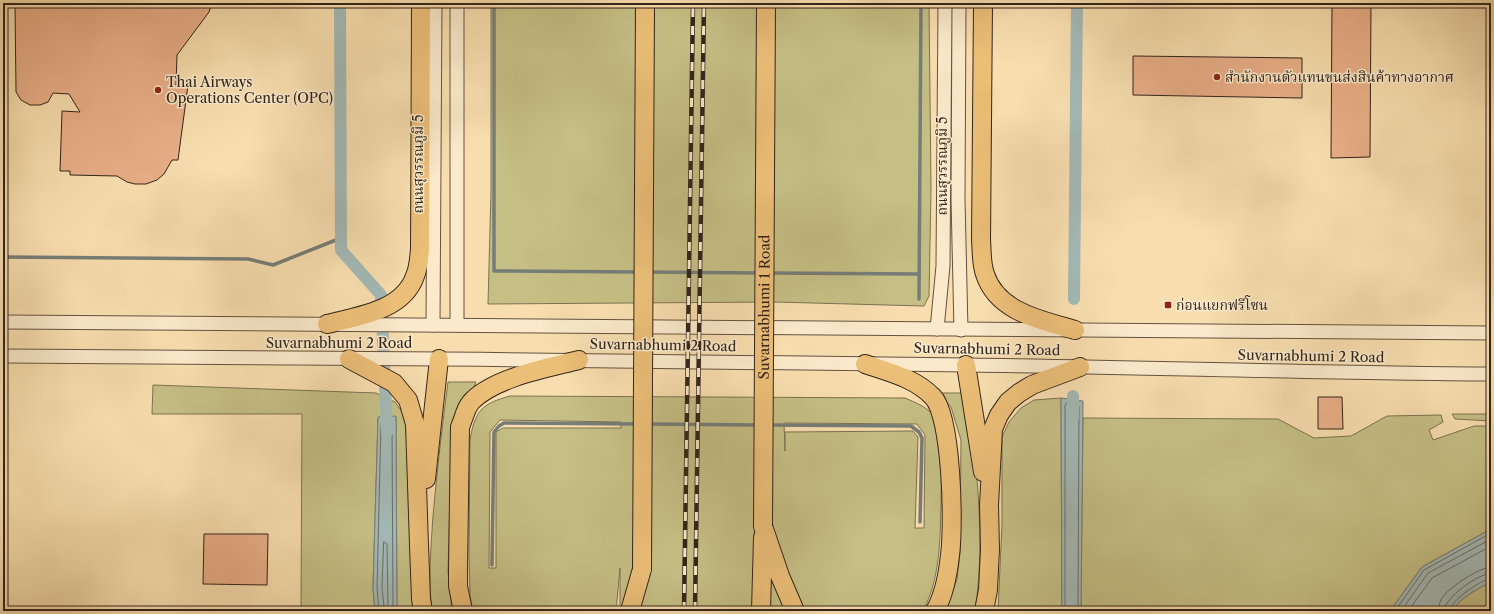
<svg xmlns="http://www.w3.org/2000/svg" width="1494" height="614" viewBox="0 0 1494 614" font-family="'Libre Caslon Text','Noto Serif Thai',serif">
<style>
.green{fill:#c5bf85;stroke:#7c7250;fill-rule:evenodd}
.water{fill:#a3b9b6;stroke:#767d78}
.lines{fill:none;stroke-linecap:round;stroke-linejoin:round}
.shore{stroke:#6a6e68;stroke-width:1}
.stream{stroke:#767d78;stroke-width:3.5}
.canal{stroke:#a3b9b6;stroke-width:12}
.building{fill:#e9af88;stroke:#32241b}
.minor-casing{stroke:#645240;stroke-width:15}
.highway-casing{stroke:#32241b;stroke-width:20}
.minor{stroke:#faeacb;stroke-width:13}
.highway{stroke:#ecbf78;stroke-width:18}
.rail-casing{stroke:#32241b;stroke-width:4.5}
.rail{stroke:#faeacb;stroke-width:3;stroke-dasharray:9;stroke-linecap:butt}
.highway-bridge-casing{stroke:#32241b;stroke-width:20;stroke-linecap:butt}
.highway-bridge{stroke:#ecbf78;stroke-width:18}
.poi-dot{fill:#8f2418;stroke:#faeacb;stroke-width:1.5}
.labels{text-anchor:middle;stroke-width:3;stroke-linejoin:round;paint-order:stroke}
.poi-label{font-size:14px;fill:#32241b;stroke:#faeacb;text-anchor:start}
.street-label{font-size:14px;fill:#32241b;stroke:#faeacb}
</style>
<rect width="100%" height="100%" fill="#f8deaf"/>
<filter id="stains"><feTurbulence type="fractalNoise" baseFrequency=".005" numOctaves="4"/><feColorMatrix values="0 0 0 0 .2 0 0 0 0 .09 0 0 0 0 .02 0 0 0 .5 -.17"/></filter>
<radialGradient id="worn" r=".72"><stop offset=".6" stop-color="#630" stop-opacity="0"/><stop offset="1" stop-color="#630" stop-opacity=".3"/></radialGradient>
<g class="green">
<path d="M491,3h438l2,186 -2,107 -5,10 -149,-4 -287,2 3,-113z"/>
<path d="M448,382h28l-2,5 -15,18 -7,21 -4,146 4,39h-20c-4,-31 -1,-64 1,-95 4,-45 9,-89 15,-134z"/>
<path d="M153,385l223,8 19,9 15,21 4,188h-17l-1,-194 -18,1 -5,170 2,23h-74l1,-197h-150z"/>
<path d="M939,393h29c8,71 18,147 7,218h-29l11,-32 3,-25 1,-114 -10,-33z"/>
<path d="M510,396l395,2c23,10 28,12 37,36 0,24 -1,48 -1,72 -1,36 -1,72 -18,105h-124l-14,-48 -2,48h-163v-43l-4,43h-143l-3,-15 -1,-43 1,-113c5,-29 11,-36 40,-44zM500,420l121,2v6h-118l-7,4v136h-7l1,-136zM784,423l133,1 8,11 -1,93h-9l3,-91 -5,-6 -128,1v19z"/>
<path d="M1061,398l1,213h-64l4,-86v-88l7,-15 12,-14 13,-8z"/>
<path d="M1452,414h39v7l-36,-2z"/>
<path d="M1441,415l2,7 -14,8 4,10 41,-14h17v103l-69,38 -32,44h-309l2,-193 195,1 36,19 37,-2 36,-20z"/>
<path d="M1491,582v29h-39c8,-13 25,-22 39,-29z"/>
</g>
<g class="water">
<path d="M1061,398l22,3 -2,210h-19z"/>
<path d="M396,416l1,195h-22l-2,-23 5,-171z"/>
<path d="M1491,529v53c-14,7 -31,16 -39,29h-62l32,-44z"/>
</g>
<g class="lines">
<g class="shore">
<path d="M384,542l3,2 1,61 -2,2 -2,-1 -2,-18z"/>
<path d="M379,611l-2,-23 4,-165 2,-2h7l2,2 1,188"/>
<path d="M1065,611v-206l2,-2 11,2 1,1 -1,205"/>
<path d="M1395,611l29,-41 67,-37"/>
<path d="M1401,611l27,-38 63,-34"/>
<path d="M1408,611l24,-33 59,-32"/>
<path d="M1438,611c0,-6 3,-12 7,-17 9,-9 33,-26 46,-27"/>
<path d="M1444,611c0,-13 34,-37 47,-38"/>
<path d="M1449,611c1,-10 32,-31 42,-33"/>
</g>
<g class="stream">
<path d="M494,3v268l144,1"/>
<path d="M3,257l245,2 25,6 68,-27"/>
<path d="M648,272l112,1"/>
<path d="M770,273l149,1"/>
<path d="M919,299l2,-296"/>
<path d="M648,424l110,1"/>
<path d="M768,425l143,1 8,6 3,6 -2,84"/>
<path d="M492,565l2,-133 5,-6 5,-3 134,1"/>
</g>
<g class="canal">
<path d="M340,3l1,247 40,45 6,137"/>
<path d="M1074,299l3,-296"/>
<path d="M1073,417v-21"/>
</g>
</g>
<g class="building">
<path d="M15,3h197l-3,9 -32,43 -1,30h12l-10,75h-6l-8,14 -7,6 -11,4h-11l-8,-2 -10,-6 -47,-1v-4h-10l2,-60 18,1 -11,-18 -16,-1 -5,9 -8,3h-10l-9,-5 -5,-8z"/>
<path d="M1332,3h39l-1,154 -39,1z"/>
<path d="M1133,56l169,2v40l-169,-3z"/>
<path d="M1318,397h24l1,32h-25z"/>
<path d="M204,534h64l-1,51 -64,-1z"/>
</g>
<g class="lines">
<g class="minor-casing">
<g id="minor">
<path d="M959,3l-1,196 3,131"/>
<path d="M3,322l1488,11"/>
<path d="M433,325l2,-322"/>
<path d="M457,325v-322"/>
<path d="M937,329l6,-63 2,-263"/>
<path d="M3,356c322,3 643,3 965,9 174,2 349,8 523,9"/>
</g>
</g>
<g class="highway-casing">
<g id="highway">
<path d="M983,3l-2,237c1,11 0,23 4,34 12,38 56,46 90,56"/>
<path d="M327,324c31,-8 76,-13 88,-48 4,-9 4,-18 5,-27l1,-246"/>
<path d="M349,359l45,24 14,17 7,24 4,121 2,54 2,12"/>
<path d="M865,364c23,8 50,14 68,33 19,20 21,129 17,158 -2,19 -6,40 -15,56"/>
<path d="M966,365l17,107"/>
<path d="M426,479l13,-120"/>
<path d="M763,526l17,50 15,35"/>
<path d="M463,611l-5,-25v-14l2,-145c4,-9 6,-21 13,-27 24,-23 75,-32 106,-40"/>
<path d="M630,611l12,-42"/>
<path d="M761,611l2,-74"/>
<path d="M984,611l4,-21 2,-41 -1,-44 4,-76 6,-14 9,-13 11,-9 13,-8 48,-18"/>
</g>
</g>
<use href="#minor" class="minor"/>
<use href="#highway" class="highway"/>
<g class="rail-casing">
<g id="rail">
<path d="M684,611l9,-608"/>
<path d="M695,611l9,-608"/>
</g>
</g>
<use href="#rail" class="rail"/>
<g class="highway-bridge-casing">
<g id="highway-bridge">
<path id="s1" d="M763,526l3,-523"/>
<path d="M642,569l3,-566"/>
</g>
</g>
<use href="#highway-bridge" class="highway-bridge"/>
</g>
<g class="poi-dot">
<circle cx="1217" cy="77" r="4"/>
<circle cx="158" cy="90" r="4"/>
<rect x="1164" y="301" width="8" height="8" rx="2"/>
</g>
<g class="labels">
<g class="poi-label">
<text x="1225" y="82">สำนักงานตัวแทนขนส่งสินค้าทางอากาศ</text>
<text x="166" y="87">Thai Airways<tspan x="166" dy="16">Operations Center (OPC)</tspan></text>
<text x="1176" y="310">ก่อนแยกฟรีโซน</text>
</g>
<g class="street-label">
<text transform="translate(418 164) rotate(-90)" y="5">ถนนสุวรรณภูมิ 5</text>
<text transform="translate(942 166) rotate(-90)" y="5">ถนนสุวรรณภูมิ 5</text>
<text dy="5" stroke="none"><textPath href="#s1" startOffset="219">Suvarnabhumi 1 Road</textPath></text>
<text x="339" y="348">Suvarnabhumi 2 Road</text>
<text transform="translate(663 345) rotate(1)" y="5">Suvarnabhumi 2 Road</text>
<text transform="translate(987 349) rotate(1)" y="5">Suvarnabhumi 2 Road</text>
<text transform="translate(1311 356) rotate(1)" y="5">Suvarnabhumi 2 Road</text>
</g>
</g>
<rect width="1494" height="614" fill="none" stroke="#f8deaf" stroke-width="16"/>
<rect x="4" y="4" width="1486" height="606" fill="none" stroke="#32241b" stroke-width="2"/>
<rect x="8" y="8" width="1478" height="598" fill="none" stroke="#32241b"/>
<rect width="100%" height="100%" filter="url(#stains)"/>
<rect width="100%" height="100%" fill="url(#worn)"/>
</svg>
